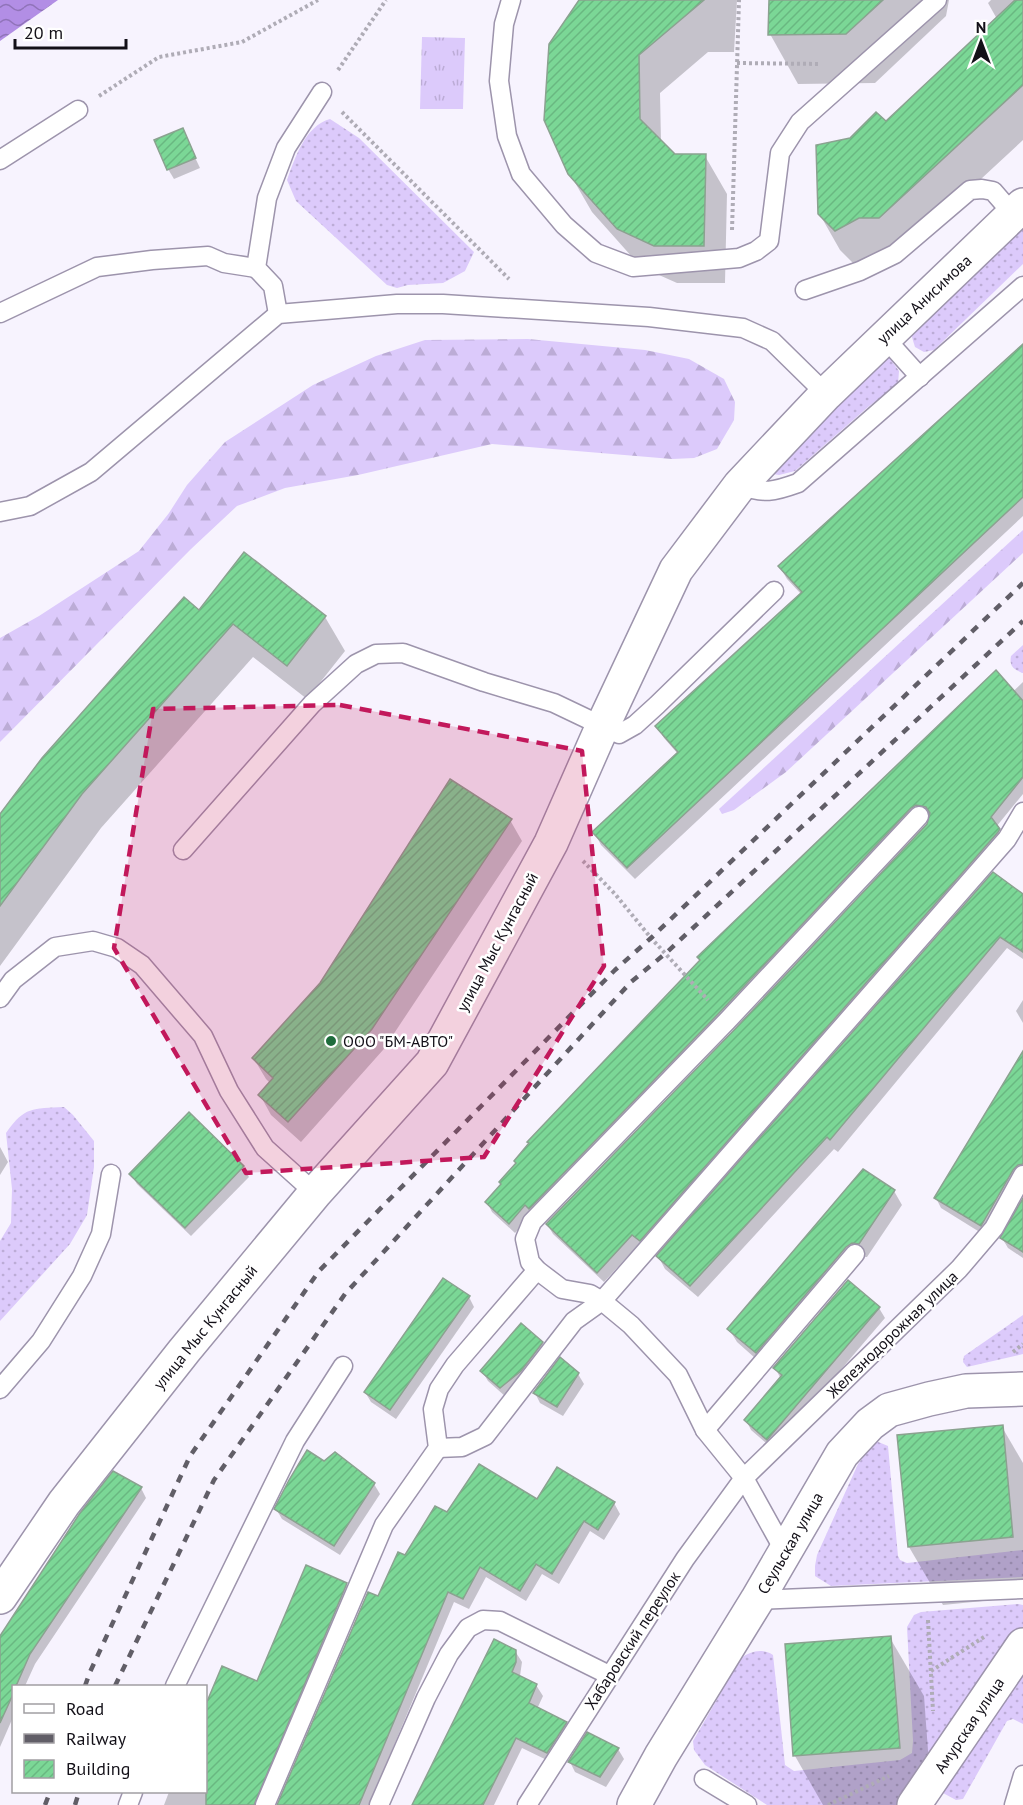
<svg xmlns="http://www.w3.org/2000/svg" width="1023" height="1805" viewBox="0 0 1023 1805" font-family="'PT Sans',sans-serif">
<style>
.grass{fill:url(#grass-dots)}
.forest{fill:url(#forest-firs)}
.park{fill:url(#park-tufts)}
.water{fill:url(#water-waves)}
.shadow{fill:#0003}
.building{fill:url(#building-hatch);stroke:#8ba290;stroke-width:1.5}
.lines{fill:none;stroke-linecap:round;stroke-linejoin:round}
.lane-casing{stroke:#9d94ac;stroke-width:21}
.street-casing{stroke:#9d94ac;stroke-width:36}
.secondary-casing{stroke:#9d94ac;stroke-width:36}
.path{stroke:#afacb6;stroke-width:4;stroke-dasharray:3 3;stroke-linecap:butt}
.lane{stroke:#fff;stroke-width:18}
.street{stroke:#fff;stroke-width:33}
.secondary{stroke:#fff;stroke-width:33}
.rail{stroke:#615e67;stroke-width:4.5;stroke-dasharray:8 8;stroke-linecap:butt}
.marked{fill:#c2185b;fill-opacity:0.2;stroke:#c2185b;stroke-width:4.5;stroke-dasharray:12 8;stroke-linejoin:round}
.poi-dot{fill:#1e6c3c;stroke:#fff;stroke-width:2}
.labels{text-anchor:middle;stroke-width:5;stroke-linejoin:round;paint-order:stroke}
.street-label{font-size:16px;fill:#131018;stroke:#fff}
.poi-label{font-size:16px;fill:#131018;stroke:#fff;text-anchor:start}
</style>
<defs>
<pattern id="grass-dots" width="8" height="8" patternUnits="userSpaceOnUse" patternTransform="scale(1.5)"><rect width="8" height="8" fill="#dccafb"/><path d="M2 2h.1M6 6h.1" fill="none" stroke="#bcacd6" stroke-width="1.8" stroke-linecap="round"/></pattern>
<pattern id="forest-firs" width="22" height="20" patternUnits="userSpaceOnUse" patternTransform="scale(1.5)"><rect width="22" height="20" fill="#dccafb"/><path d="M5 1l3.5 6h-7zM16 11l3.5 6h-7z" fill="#bcacd6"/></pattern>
<pattern id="park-tufts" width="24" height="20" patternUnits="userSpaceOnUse" patternTransform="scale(1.5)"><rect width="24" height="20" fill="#dccafb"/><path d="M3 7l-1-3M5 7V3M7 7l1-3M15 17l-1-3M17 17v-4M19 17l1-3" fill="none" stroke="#bcacd6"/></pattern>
<pattern id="water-waves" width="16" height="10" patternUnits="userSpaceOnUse" patternTransform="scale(1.5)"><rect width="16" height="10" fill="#b28ee5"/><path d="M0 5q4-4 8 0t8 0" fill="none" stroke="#9073b9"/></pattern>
<pattern id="building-hatch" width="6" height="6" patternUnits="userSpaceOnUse" patternTransform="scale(1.5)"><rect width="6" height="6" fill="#7bd796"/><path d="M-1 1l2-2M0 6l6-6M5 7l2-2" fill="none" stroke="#69b881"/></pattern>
</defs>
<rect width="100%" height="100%" fill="#f7f3fe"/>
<g class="grass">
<path d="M330,119l29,19 115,114 -9,19 -22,12 -35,2 -11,3 -10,-3 -91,-84 -9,-21c8,-22 18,-54 43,-61z"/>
<path d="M1023,220v44l-89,86 -10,2 -9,-5 -4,-13z"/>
<path d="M888,356l11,15 -1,13 -30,23 -73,64 -16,4 -6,-1 18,-29z"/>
<path d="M1023,645v28h-1c-8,-4 -13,-6 -11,-17z"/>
<path d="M64,1107l9,8 21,26v26l-7,48 -17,29 -70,77v-80l11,-18 1,-34 -6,-56c19,-27 26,-24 58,-26z"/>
<path d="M1023,1315v39l-56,13 -4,-5 1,-6z"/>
<path d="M876,1441l12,5 10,110 2,4 7,3 116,-13v27l-192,9 -16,-10v-10l2,-11 41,-91z"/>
<path d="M1018,1604l5,1v22l-123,178h-133l-62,-40 -11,-15 -1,-9 48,-83c10,-7 21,-10 32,-3l12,110 9,6 106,-11 12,-7 1,-12 -6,-114 7,-12 7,-3z"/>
<path d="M1023,1654v70l-10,-5 -6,2 -44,78 -7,1 -13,-7 -2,-7z"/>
</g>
<g class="forest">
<path d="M528,339l117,11 44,9 35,20 11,23 -1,18 -17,29 -23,9 -22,1 -180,-15 -134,31 -73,13 -48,18 -46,43 -191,193v-104l39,-22 100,-65 30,-38 18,-28 38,-43 88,-57 63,-29 49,-16z"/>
<path d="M1023,530v23l-237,219 -52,38 -12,4 -3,-5z"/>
</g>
<path class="park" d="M422,37l43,1 -2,71h-43z"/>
<path class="water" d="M0,0h58l-58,41z"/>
<g class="shadow">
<path d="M581,0h156l-3,52h-26l-48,41 1,49 14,13 30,1 22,38 -2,89h-48l-36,-16 -49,-55 -22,-38z"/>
<path d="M771,0h178l-3,16 -71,67 -77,1 -28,-50z"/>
<path d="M991,0h32v140l-123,114 -44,12 -16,-16 -21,-37 31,-73 36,-17 61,-59 1,2 49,-47 -9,-16z"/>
<path d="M182,130l18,38 -26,11 -6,-10z"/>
<path d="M1023,346v170l-388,363 -34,-34 -7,-13 84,-78 -14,-16 -7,-12 144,-132 -14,-15 -7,-12z"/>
<path d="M200,612l125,5 20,34 -38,48 -54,-42 -152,171 -101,138v-149z"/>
<path d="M1023,682v112l-27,33 8,13 -358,410 -7,-6 -35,38 -51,-48 -6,-10 189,-194 193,-206 2,-7 -8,-2 -408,418 -23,-21 -5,-10z"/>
<path d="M510,820l12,21 -139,209 -82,92 -30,-27 -11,-20 10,-12 -4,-4 -12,-20z"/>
<path d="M1023,900v59l-16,-11 -169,204 -4,-3 -136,148 -33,-28 -7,-13z"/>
<path d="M1023,1000v23l-7,-12z"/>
<path d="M1023,1054v123l-37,59 -45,-28 -5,-10z"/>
<path d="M189,1114l54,53 6,10 -58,59 -54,-52 -6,-10z"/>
<path d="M0,1147l8,15 -8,13z"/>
<path d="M863,1171l31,20 8,14 -35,52h-7l-96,109 -27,-24 -8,-13z"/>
<path d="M1023,1201v57l-15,-10 -6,-10z"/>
<path d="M469,1297l5,10 -78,112 -25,-17 -6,-10z"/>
<path d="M879,1308l6,10 -112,131 -22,-19 -5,-10 35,-41 -6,-11z"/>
<path d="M521,1325l21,18 6,10 -42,44 -18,-16 -6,-10z"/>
<path d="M578,1374l6,10 -21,32 -23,-13 -5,-10z"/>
<path d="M1002,1427l21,36v134l-80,8 -34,-58z"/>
<path d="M324,1463l50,21 6,10 -40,61 -58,-36 -6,-10z"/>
<path d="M141,1488l5,10 -111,166 -10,22h-11v29l-14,32v-109z"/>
<path d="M538,1501l76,2 6,11 -16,26 -14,-9 -31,53 -17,-10 -16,27 -40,-24 -17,32 -15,-7 -85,203h-90l100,-207 27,-41 41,-43z"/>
<path d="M346,1584l6,11 -89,210h-99l5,-13h37v-85l16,-39 36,15z"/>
<path d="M890,1638l34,58 8,109h-109l-28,-49z"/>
<path d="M515,1651l7,11 -2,14 16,9 7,11 -6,13 29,14 6,11 -19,29 -31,-15 -28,57h-80z"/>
<path d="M618,1749l6,10 -18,28 -31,-15 -5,-10z"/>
</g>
<g class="building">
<path d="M579,0h125l-65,55 1,64 35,35h31l-2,92h-50l-37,-17 -49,-55 -24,-54 5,-76z"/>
<path d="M769,0h114l-37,34 -78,1z"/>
<path d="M1015,0h8v85l-144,133h-20l-24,13 -17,-17 -2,-69 34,-7 26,-26 10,9z"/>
<path d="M183,128l13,30 -29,12 -13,-30z"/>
<path d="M1023,344v153l-396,371 -35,-36 86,-80 -23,-26 147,-134 -24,-26z"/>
<path d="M244,552l82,64 -39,50 -54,-42 -151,170 -82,112v-92l42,-56 142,-161 15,13z"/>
<path d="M996,670l27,31v76l-32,40 9,12 -2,3 -358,409 -8,-6 -35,38 -51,-49 189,-195 192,-205 3,-11 -4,-6 -10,-2 -5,3 -192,205 -190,196 -4,-4 -16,19 -24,-22 16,-18 -2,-2 17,-19 -2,-2 15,-18 -2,-1 173,-182 -3,-3z"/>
<path d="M450,779l62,40 -140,210 -84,93 -30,-27 15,-17 -21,-20 68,-75z"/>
<path d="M993,872l30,22v58l-23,-15 -170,203 -3,-3 -137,149 -34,-30z"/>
<path d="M1023,1051v113l-5,1 -5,5 -32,56 -47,-28z"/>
<path d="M189,1112l55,54 -59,62 -56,-54z"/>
<path d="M863,1169l32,21 -36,54 -7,-1 -6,4 -90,106 -29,-24z"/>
<path d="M1023,1198v54l-23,-14z"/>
<path d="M443,1278l27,18 -80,114 -26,-18z"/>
<path d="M848,1280l32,27 -113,133 -23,-20 38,-45 -9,-7z"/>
<path d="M521,1323l22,19 -22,29 -21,17 -20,-17z"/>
<path d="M560,1357l19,16 -22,34 -24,-14z"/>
<path d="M1003,1425l10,112 -105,10 -11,-112z"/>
<path d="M307,1450l17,11 11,-9 40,31 -41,63 -60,-37 15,-29z"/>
<path d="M479,1464l58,35 20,-32 58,35 -17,28 -14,-9 -32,53 -16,-10 -16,27 -40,-24 -17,32 -15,-7 -89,213h-82l91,-213 10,4 20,-44 7,3 30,-49 12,6z"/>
<path d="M113,1471l29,16 -112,167 -14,32h-2v6l-14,31v-87l80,-123z"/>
<path d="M306,1565l41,18 -93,222h-48v-101l16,-38 35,15z"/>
<path d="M891,1636l9,112 -107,8 -8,-112z"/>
<path d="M494,1639l22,11v12l-4,10 25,12 -8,19 38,19 -20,31 -31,-15 -33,67h-71z"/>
<path d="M587,1732l32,16 -19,29 -32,-15z"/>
</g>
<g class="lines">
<g class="lane-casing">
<g id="lane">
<path d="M511,0l-7,24 -5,57 8,55 14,38 43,51 32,28 37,14 106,-9 17,-7 13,-10 11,-88 20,-31 137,-122"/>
<path d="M0,160l78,-50"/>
<path d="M805,290l55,-19 35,-17 75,-64 12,-1 11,2 20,23"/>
<path d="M0,313l97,-46 55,-7 56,-4 16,7 32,5"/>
<path d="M278,314l-5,-28 -17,-18 11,-70 19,-50 36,-56"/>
<path d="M884,337l36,40"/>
<path d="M740,485c25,9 33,7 58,-2l225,-197"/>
<path d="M0,512l30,-6 61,-34 187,-158 119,-10h46l206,13 94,11 29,13 54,53"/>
<path d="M183,850l129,-146 44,-40 20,-10 27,-1 81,29 70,21 65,31 16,-9 22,-20 117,-114"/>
<path d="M0,998l13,-18 42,-33 38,-6 24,7 25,17 61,71 26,55 36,57 50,45"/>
<path d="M0,1389l41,-48 41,-65 19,-42 10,-60"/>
<path d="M705,1430l150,-176"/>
<path d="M438,1448l24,-1 23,-11 89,-115 28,-20 -12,-7 -28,-5 -25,-19 -7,-8 -5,-23 7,-17 195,-201 192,-205"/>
<path d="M785,1552l-41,-74 -39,-48 -27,-55 -47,-50 -29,-24 405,-462 16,-27"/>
<path d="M757,1600l266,-11"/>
<path d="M175,1686l120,-245 48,-75"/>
<path d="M704,1779l43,26"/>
<path d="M128,1805l5,-13"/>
<path d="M265,1805l119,-280 54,-77 -5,-39 6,-20 16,-24 82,-95"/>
<path d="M379,1805l47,-107 23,-44 19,-26 15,-8 17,1 109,54"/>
<path d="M527,1805l158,-246 59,-81 215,-209 35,-41 29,-53"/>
<path d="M1014,1805l9,-30"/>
</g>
</g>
<g class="street-casing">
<g id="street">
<path d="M634,1805l27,-49 96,-156 85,-146 28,-30 19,-14 40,-11 37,-8 57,-2"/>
<path d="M914,1805l109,-160"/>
</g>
</g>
<g class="secondary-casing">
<path id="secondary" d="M0,1597l64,-94 120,-152 131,-158 117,-130 119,-220 52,-118 73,-155 64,-85 86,-91 197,-189"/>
</g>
<g class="path">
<path d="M737,63l84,1"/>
<path d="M338,70l48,-70"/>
<path d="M99,96l60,-39 83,-15 76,-42"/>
<path d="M342,112l167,167"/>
<path d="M732,230l7,-230"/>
<path d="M583,861l32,33 36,44 57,62"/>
<path d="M1013,1352l10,-8"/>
<path d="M928,1620l5,91"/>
<path d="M931,1671l53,-34"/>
<path d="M828,1805l61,-29"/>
</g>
<use href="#lane" class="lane"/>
<use href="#street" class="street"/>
<use href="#secondary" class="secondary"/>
<g class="rail">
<path d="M85,1686l5,-14 100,-216 129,-185 296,-301 36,-32 372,-355"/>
<path d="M115,1686l99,-206 131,-186 286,-312 35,-29 357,-332"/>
<path d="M45,1805l5,-13"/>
<path d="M75,1805l4,-13"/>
</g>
</g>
<path class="marked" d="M340,705l242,46 22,215 -120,191 -238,16 -132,-225 39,-239z"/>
<circle class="poi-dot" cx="331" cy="1041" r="6"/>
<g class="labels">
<g class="street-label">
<text transform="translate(924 299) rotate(-43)" y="6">улица Анисимова</text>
<text transform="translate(497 942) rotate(-62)" y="6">улица Мыс Кунгасный</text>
<text transform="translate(205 1327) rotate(-51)" y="6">улица Мыс Кунгасный</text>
<text transform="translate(892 1334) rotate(-44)" y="6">Железнодорожная улица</text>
<text transform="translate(790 1543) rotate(-60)" y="6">Сеульская улица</text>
<text transform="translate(632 1640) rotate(-57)" y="6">Хабаровский переулок</text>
<text transform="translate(969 1725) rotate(-56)" y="6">Амурская улица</text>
</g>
<g class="poi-label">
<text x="343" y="1047">ООО "БМ-АВТО"</text>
</g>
</g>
<rect x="12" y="1685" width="195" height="108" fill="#ffffff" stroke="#a19fa3" stroke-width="1.5"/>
<rect x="24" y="1704" width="30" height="9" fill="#ffffff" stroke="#a19fa3" stroke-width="1.5"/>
<text x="66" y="1715" font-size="18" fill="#131018">Road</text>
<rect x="24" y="1734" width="30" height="9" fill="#615e67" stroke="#a19fa3" stroke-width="1.5"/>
<text x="66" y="1745" font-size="18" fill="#131018">Railway</text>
<rect x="24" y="1760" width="30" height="18" fill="url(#building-hatch)" stroke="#a19fa3" stroke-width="1.5"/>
<text x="66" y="1775" font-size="18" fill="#131018">Building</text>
<g transform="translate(981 42)" stroke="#ffffff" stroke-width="4.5" paint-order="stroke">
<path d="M0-4.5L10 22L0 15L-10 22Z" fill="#131018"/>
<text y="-9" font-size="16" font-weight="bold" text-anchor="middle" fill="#131018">N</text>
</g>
<path d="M15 39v9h111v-9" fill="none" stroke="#131018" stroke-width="3"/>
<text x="24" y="39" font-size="18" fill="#131018" stroke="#ffffff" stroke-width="4.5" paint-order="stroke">20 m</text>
</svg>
